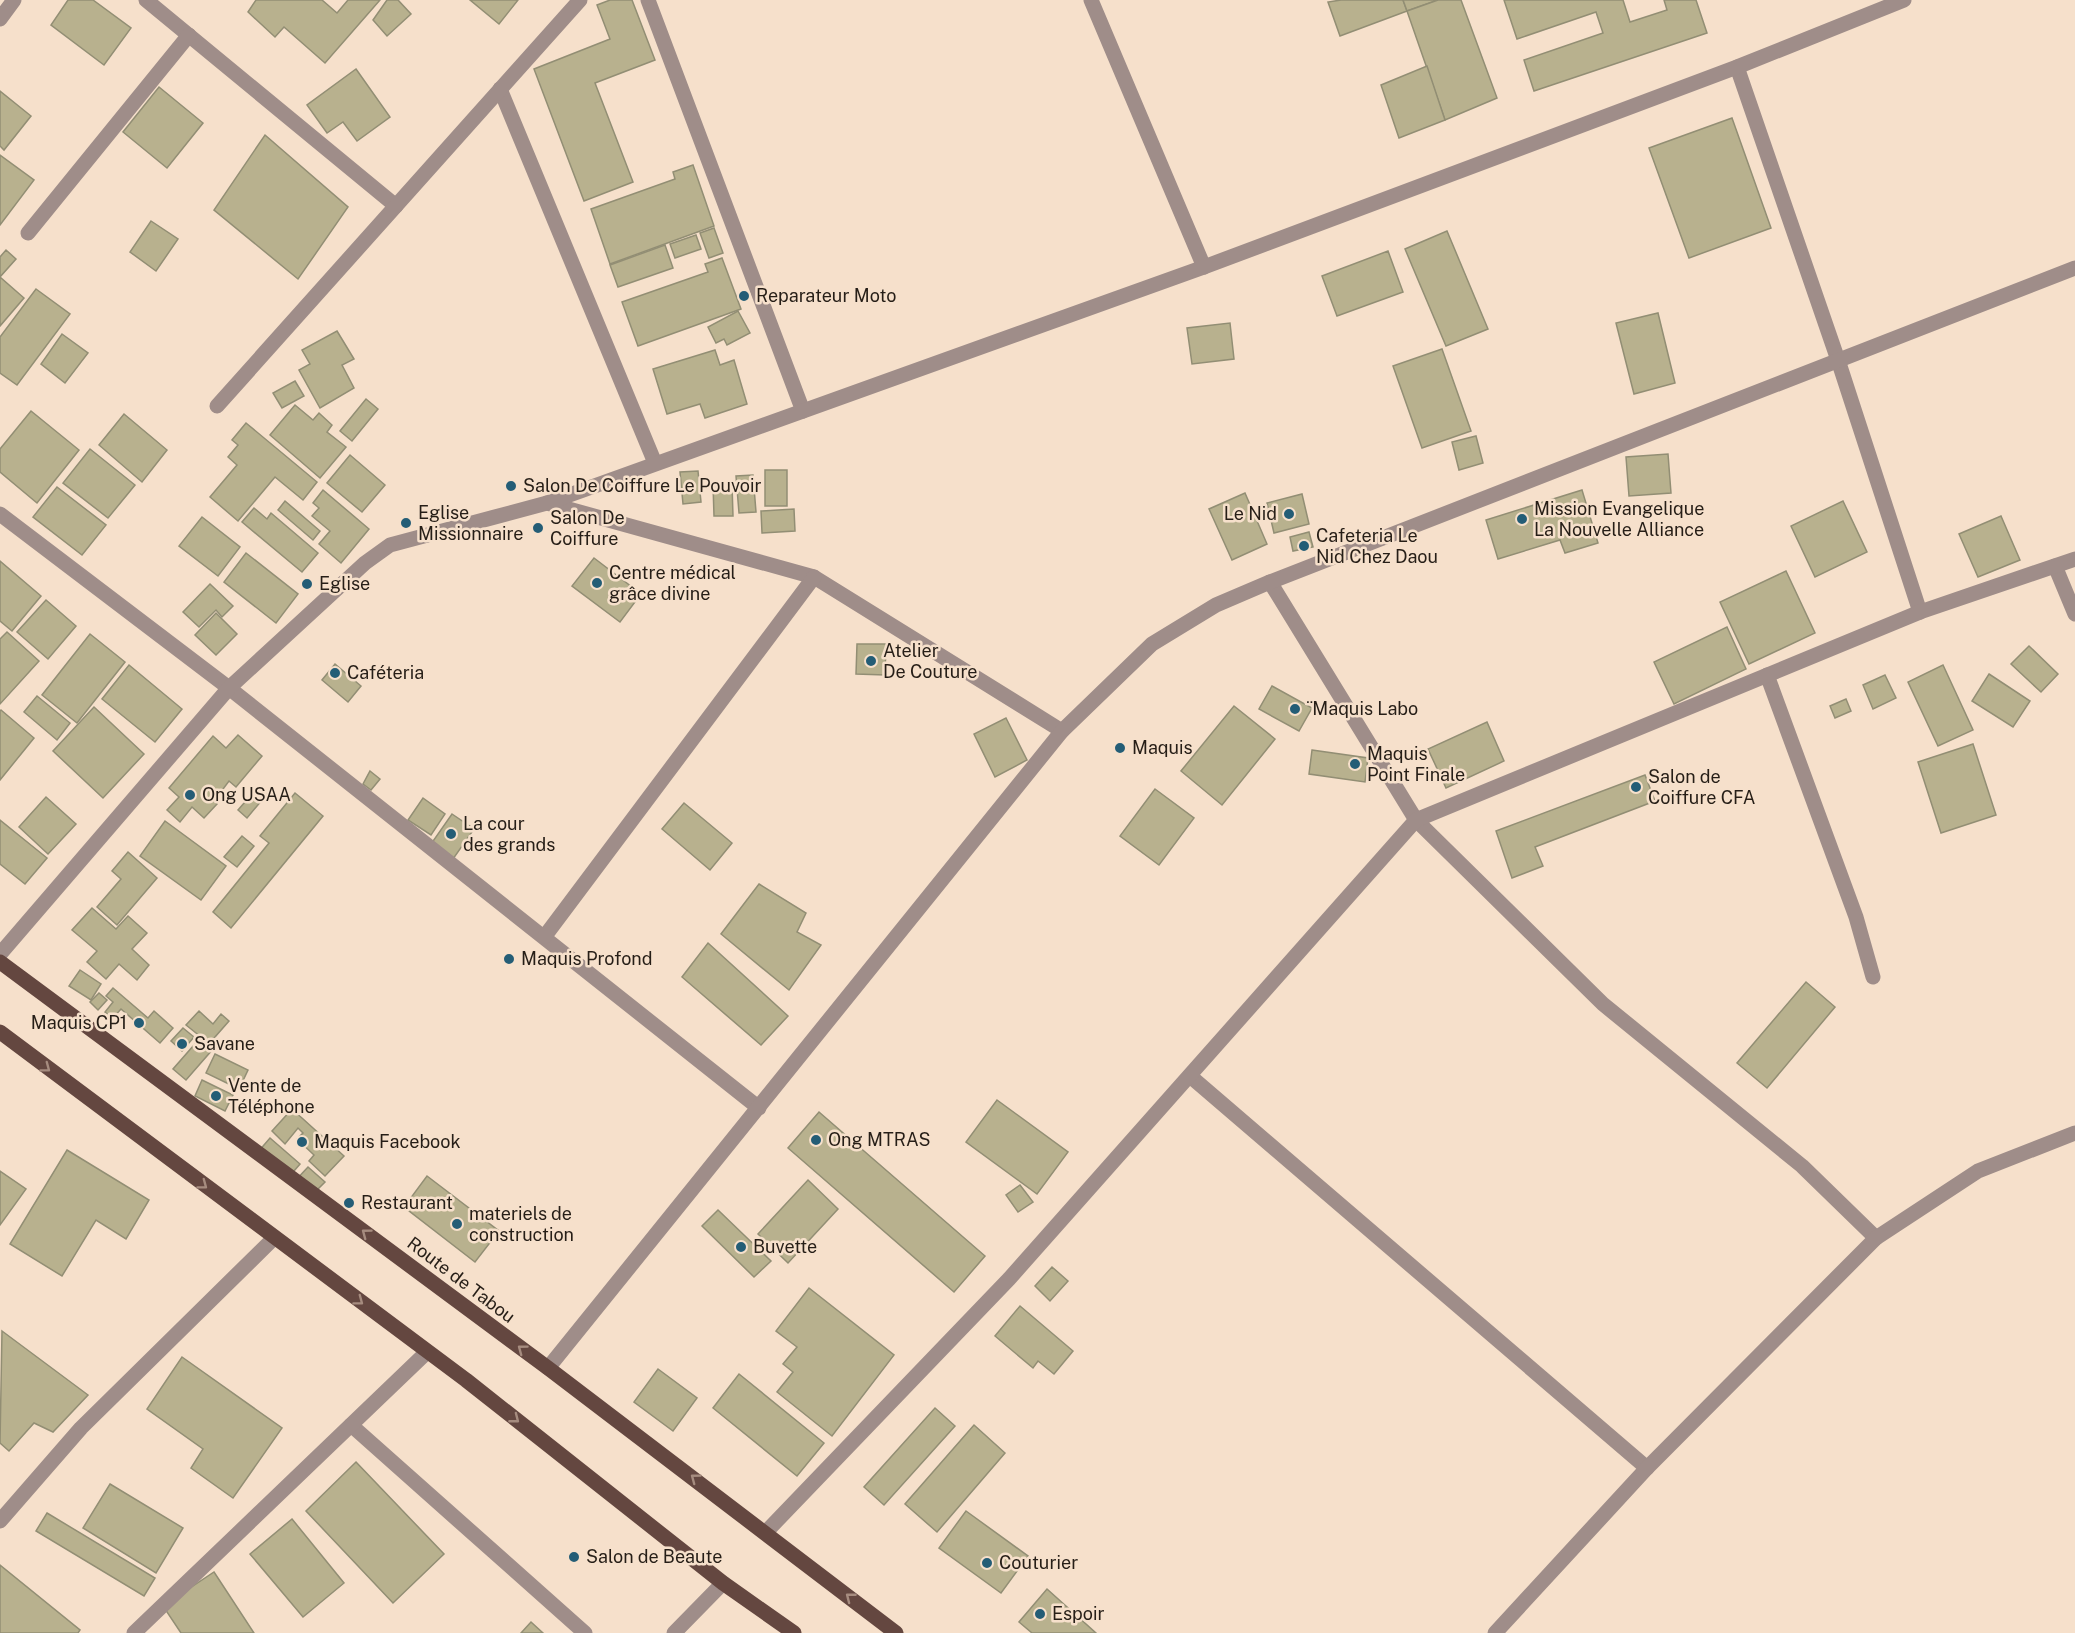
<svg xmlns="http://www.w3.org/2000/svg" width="2075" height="1633" viewBox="0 0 2075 1633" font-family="'Public Sans',sans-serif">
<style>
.building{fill:#b8b18e;stroke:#928e74;stroke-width:1.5}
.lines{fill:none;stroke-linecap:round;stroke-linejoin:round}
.minor{stroke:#9f8d89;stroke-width:15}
.major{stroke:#644740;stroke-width:15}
.oneway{stroke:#a68c7f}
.poi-dot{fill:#245d76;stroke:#f6e0cb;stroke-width:2}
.labels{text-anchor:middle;stroke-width:5;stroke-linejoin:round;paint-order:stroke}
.poi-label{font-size:18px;fill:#261e17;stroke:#f6e0cb;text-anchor:start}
.street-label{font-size:18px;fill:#261e17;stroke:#f6e0cb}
</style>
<rect width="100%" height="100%" fill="#f6e0cb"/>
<g class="building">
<path d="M68,0h25l38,28 -27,37 -53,-40z"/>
<path d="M256,0h66l15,13 11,-13h32l-55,63 -41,-36 -9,10 -27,-25z"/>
<path d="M387,0h11l13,14 -24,22 -14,-16z"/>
<path d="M470,0h48l-19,24z"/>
<path d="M610,0h22l23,60 -60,23 38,99 -49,19 -50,-132 76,-30 -13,-34z"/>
<path d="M1341,0h62l4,11 -67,25 -12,-34z"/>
<path d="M1403,0h35l-31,11z"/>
<path d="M1438,0h23l36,98 -52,22 -38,-109z"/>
<path d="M1504,0h119l7,22 37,-12 -3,-10h32l11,33 -173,58 -10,-31 79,-27 -7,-21 -79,27z"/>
<path d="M1427,66l18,54 -46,18 -18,-53z"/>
<path d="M356,69l34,48 -33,24 -14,-19 -16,11 -20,-28z"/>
<path d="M159,87l44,36 -36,45 -44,-36z"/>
<path d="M0,91l31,25 -27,34 -4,-4z"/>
<path d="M1732,118l39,110 -82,30 -40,-110z"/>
<path d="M265,135l83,72 -50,72 -84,-69z"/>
<path d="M0,155l34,25 -34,45z"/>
<path d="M693,165l21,61 -104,38 -19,-55 84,-30 -2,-7z"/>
<path d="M151,221l27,18 -22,32 -26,-19z"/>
<path d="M714,228l9,25 -14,5 -9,-25z"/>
<path d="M1447,231l41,98 -42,17 -41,-97z"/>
<path d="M696,235l5,14 -26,9 -5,-14z"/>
<path d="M665,245l8,23 -55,19 -8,-22z"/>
<path d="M6,250l10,9 -16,18 24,21 -24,28v-69z"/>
<path d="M1388,251l15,41 -66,24 -15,-40z"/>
<path d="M722,258l19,51 -103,37 -16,-44 86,-30 -3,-8z"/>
<path d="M36,289l34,25 -53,71 -17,-12v-36z"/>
<path d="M738,311l12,22 -23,12 -3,-6 -8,4 -8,-16z"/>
<path d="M1658,313l17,70 -41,11 -18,-71z"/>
<path d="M1230,323l4,36 -42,5 -5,-36z"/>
<path d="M337,331l17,28 -12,6 12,23 -34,20 -21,-38 11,-6 -8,-14z"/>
<path d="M62,334l26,19 -23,30 -24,-19z"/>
<path d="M1442,349l29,82 -49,17 -29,-82z"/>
<path d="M715,350l5,15 14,-5 13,44 -42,14 -5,-14 -33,10 -14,-45z"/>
<path d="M295,381l9,15 -22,12 -9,-15z"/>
<path d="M366,399l12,10 -26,32 -12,-10z"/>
<path d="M295,405l18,15 6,-7 13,12 -5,7 19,15 -26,31 -50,-43z"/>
<path d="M31,411l48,39 -42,53 -37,-31v-23z"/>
<path d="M124,414l43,36 -25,32 -43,-37z"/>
<path d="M246,423l71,59 -14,18 -28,-23 -37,44 -28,-24 27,-32 -9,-8 10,-12 -6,-5z"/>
<path d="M1476,436l7,27 -24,7 -7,-28z"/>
<path d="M90,449l45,36 -27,33 -45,-35z"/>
<path d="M1668,454l3,39 -42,3 -3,-39z"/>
<path d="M350,455l35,30 -23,27 -35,-29z"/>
<rect x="765" y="470" width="22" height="36"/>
<path d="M698,471l3,31 -18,2 -3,-32z"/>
<path d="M753,475l3,37 -17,1 -3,-37z"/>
<path d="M713,484h19l1,32h-19z"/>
<path d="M57,487l49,38 -24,30 -49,-38z"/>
<path d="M323,490l46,39 -28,34 -22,-19 11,-13 -18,-15 7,-8 -6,-5z"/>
<path d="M1582,490l16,53 -33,10 -5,-13 -62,19 -12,-39z"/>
<path d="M1245,493l22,51 -35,16 -23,-51z"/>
<path d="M1302,494l7,30 -35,9 -7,-30z"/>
<path d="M285,501l35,30 -7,9 -35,-30z"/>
<path d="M1843,501l24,51 -52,25 -24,-51z"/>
<path d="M254,508l13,11 4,-6 47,40 -16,19 -60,-50z"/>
<path d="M794,509l1,22 -33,2 -1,-22z"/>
<path d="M2001,516l19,44 -42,17 -19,-43z"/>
<path d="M202,517l38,30 -22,29 -39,-30z"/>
<path d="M1309,532l4,15 -20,4 -3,-14z"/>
<path d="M246,553l52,41 -22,29 -52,-41z"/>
<path d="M594,558l47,36 -21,28 -48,-36z"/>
<path d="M0,561l41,35 -29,35 -12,-10z"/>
<path d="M1786,571l29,62 -66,31 -29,-62z"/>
<path d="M210,584l23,22 -11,11 -6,-7 -17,17 -16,-15z"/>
<path d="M46,600l30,26 -28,33 -31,-27z"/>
<path d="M216,613l21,21 -21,21 -21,-20z"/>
<path d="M1727,627l19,42 -72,35 -20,-42z"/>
<path d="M7,632l32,29 -39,43v-65z"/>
<path d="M90,634l35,28 -48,61 -35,-28z"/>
<path d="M857,644h29l-1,31 -29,-1z"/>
<path d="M2029,646l29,28 -17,18 -30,-28z"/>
<path d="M335,664l26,22 -13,16 -26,-22z"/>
<path d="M129,665l53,44 -27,33 -53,-43z"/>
<path d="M1943,665l30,65 -35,16 -30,-64z"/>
<path d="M1989,674l41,27 -17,26 -41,-26z"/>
<path d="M1885,675l11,23 -23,11 -10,-24z"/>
<path d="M1272,686l40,22 -13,23 -40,-22z"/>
<path d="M37,696l33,27 -13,17 -33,-28z"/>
<path d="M1846,699l5,12 -16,7 -5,-12z"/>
<path d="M1234,706l41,33 -53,66 -41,-34z"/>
<path d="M94,707l50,47 -41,44 -50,-47z"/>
<path d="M1,710l33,28 -34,42v-69z"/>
<path d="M1006,718l21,42 -32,17 -21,-43z"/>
<path d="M1487,722l17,39 -58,27 -18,-39z"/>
<path d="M238,735l24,21 -26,31 -7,-6 -15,20 3,3 -13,14 -12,-11 -12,15 -13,-12 12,-13 -10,-9 44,-52 13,12z"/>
<path d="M1973,744l23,71 -55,18 -23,-71z"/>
<path d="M1312,750l56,8 -3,24 -56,-8z"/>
<path d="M370,771l10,8 -9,11 -8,-6z"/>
<path d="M1645,775l10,26 -120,46 8,19 -31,12 -16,-47z"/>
<path d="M258,787l9,7 -20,24 -9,-8z"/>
<path d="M1155,789l39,29 -35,47 -39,-29z"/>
<path d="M295,793l28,23 -92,112 -18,-16 56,-69 -9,-7z"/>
<path d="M46,797l30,27 -28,30 -29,-27z"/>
<path d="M423,798l22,16 -14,21 -23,-15z"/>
<path d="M684,803l48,40 -22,27 -48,-41z"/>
<path d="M452,814l22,15 -21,30 -22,-15z"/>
<path d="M0,820l47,38 -22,26 -25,-20z"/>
<path d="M165,821l61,45 -25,34 -61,-44z"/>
<path d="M242,836l12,10 -17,21 -13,-10z"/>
<path d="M128,852l29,26 -40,47 -20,-18 24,-28 -9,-8z"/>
<path d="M759,884l47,29 -9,19 24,13 -32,45 -68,-56z"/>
<path d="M92,908l24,21 12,-13 19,17 -15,16 17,16 -12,15 -18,-16 -13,15 -19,-17 10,-11 -25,-21z"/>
<path d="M708,943l80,73 -27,29 -79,-68z"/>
<path d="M80,970l21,14 -10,16 -22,-14z"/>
<path d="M1806,982l29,25 -68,81 -30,-25z"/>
<path d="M113,988l35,30 6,-7 19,17 -13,15 -39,-34 -8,9 -8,-6 8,-10 -7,-6z"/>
<path d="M99,993l8,7 -9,10 -8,-8z"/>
<path d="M199,1011l14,13 8,-10 8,7 -21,24 5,4 -27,31 -13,-11 28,-32 -15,-12z"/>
<path d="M183,1028l11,9 -12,14 -11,-10z"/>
<path d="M215,1054l33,16 -9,19 -33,-16z"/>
<path d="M202,1080l31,15 -8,16 -30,-15z"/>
<path d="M997,1100l71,52 -31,42 -71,-52z"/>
<path d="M292,1109l52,47 -19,20 -16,-15 5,-6 -17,-16 6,-6 -5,-5 -13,16 -13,-13z"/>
<path d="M819,1112l166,144 -31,36 -166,-144z"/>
<path d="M270,1138l30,26 -12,14 -30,-26z"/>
<path d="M67,1150l82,50 -23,39 -30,-19 -34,56 -52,-32z"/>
<path d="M308,1167l17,15 -14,14 -16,-15z"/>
<path d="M0,1171l26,18 -26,36z"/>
<path d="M427,1176l72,55 -24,31 -71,-55z"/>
<path d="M808,1180l30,29 -50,54 -30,-29z"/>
<path d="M1020,1185l13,17 -15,10 -12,-17z"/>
<path d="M718,1210l53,51 -17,16 -52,-51z"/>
<path d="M1052,1267l16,14 -18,20 -15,-15z"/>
<path d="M809,1288l85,67 -62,81 -55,-44 16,-20 -10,-8 14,-17 -21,-16z"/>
<path d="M1020,1306l53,45 -19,23 -16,-13 -5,7 -38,-32z"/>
<path d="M2,1331l86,64 -35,37 -19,-9 -25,28 -9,-8z"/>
<path d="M182,1357l100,71 -49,70 -42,-30 12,-19 -56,-40z"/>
<path d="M658,1369l39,29 -24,33 -39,-29z"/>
<path d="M739,1374l85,69 -27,33 -84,-68z"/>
<path d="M935,1408l20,18 -71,79 -20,-18z"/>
<path d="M974,1425l31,28 -68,79 -32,-28z"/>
<path d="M356,1462l88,92 -51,49 -87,-92z"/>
<path d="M110,1484l73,44 -27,45 -73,-45z"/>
<path d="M966,1511l62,45 -27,37 -62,-45z"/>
<path d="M47,1513l108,65 -11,18 -108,-65z"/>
<path d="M292,1519l52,64 -41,34 -53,-63z"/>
<path d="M0,1565l80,65 -2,3h-78z"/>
<path d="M214,1572l40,61h-73l-18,-27z"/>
<path d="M1047,1589l49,44h-64l-13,-11z"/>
<path d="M531,1622l12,11h-22z"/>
</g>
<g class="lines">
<g class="minor">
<path d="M146,0l250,206"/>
<path d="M648,0l155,411"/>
<path d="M1091,0l113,267"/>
<path d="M0,19l14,-19"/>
<path d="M1737,67l101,293 82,252"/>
<path d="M500,89l155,374"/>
<path d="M28,233l161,-198"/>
<path d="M217,406l363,-406"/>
<path d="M547,503l267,74 248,154"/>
<path d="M0,514l229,174 530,420"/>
<path d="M2055,566l20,48"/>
<path d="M1270,582l146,238 187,184 199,162 74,72"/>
<path d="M1767,675l89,242 17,60"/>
<path d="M545,936l269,-359"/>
<path d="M0,954l229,-266 136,-125 25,-18 157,-42 657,-236 533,-200 167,-67"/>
<path d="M1190,1076l457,392"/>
<path d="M548,1368l514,-637 90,-87 64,-39 54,-23 805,-314"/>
<path d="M351,1425l234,208"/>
<path d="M0,1521l81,-93 193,-190"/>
<path d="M766,1532l243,-253 407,-459 504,-208 155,-53"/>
<path d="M134,1633l293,-281"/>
<path d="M674,1633l49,-50"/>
<path d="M1495,1633l152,-165 229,-230 102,-67 97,-38"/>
</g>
<g class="major">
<path d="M0,962l548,406 348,265"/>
<path d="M0,1032l466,348 257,203 71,50"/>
</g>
</g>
<defs><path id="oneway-chevron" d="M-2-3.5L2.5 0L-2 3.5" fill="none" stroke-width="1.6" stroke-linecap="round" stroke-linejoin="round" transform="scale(1.5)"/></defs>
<g class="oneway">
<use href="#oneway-chevron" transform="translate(46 1068) rotate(37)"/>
<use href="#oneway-chevron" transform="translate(203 1185) rotate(37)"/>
<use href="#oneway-chevron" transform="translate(366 1233) rotate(-143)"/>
<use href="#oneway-chevron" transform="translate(359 1301) rotate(37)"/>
<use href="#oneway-chevron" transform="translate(522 1349) rotate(-143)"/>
<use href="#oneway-chevron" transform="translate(515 1419) rotate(38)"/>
<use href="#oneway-chevron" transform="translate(695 1478) rotate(-143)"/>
<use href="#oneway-chevron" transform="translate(850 1597) rotate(-142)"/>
</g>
<g class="poi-dot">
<circle cx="744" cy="296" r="6"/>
<circle cx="511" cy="486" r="6"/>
<circle cx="1289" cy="514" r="6"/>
<circle cx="1522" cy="519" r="6"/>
<circle cx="406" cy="523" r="6"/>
<circle cx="538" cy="528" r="6"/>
<circle cx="1304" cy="546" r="6"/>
<circle cx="597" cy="583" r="6"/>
<circle cx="307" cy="584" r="6"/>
<circle cx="871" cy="661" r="6"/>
<circle cx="335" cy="673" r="6"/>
<circle cx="1295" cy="709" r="6"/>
<circle cx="1120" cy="748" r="6"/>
<circle cx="1355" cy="764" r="6"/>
<circle cx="1636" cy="787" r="6"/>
<circle cx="190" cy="795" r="6"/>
<circle cx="451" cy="834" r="6"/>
<circle cx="509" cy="959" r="6"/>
<circle cx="139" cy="1023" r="6"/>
<circle cx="182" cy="1044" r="6"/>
<circle cx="216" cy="1096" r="6"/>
<circle cx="816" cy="1140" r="6"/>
<circle cx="302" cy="1142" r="6"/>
<circle cx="349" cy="1203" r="6"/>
<circle cx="457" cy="1224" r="6"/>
<circle cx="741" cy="1247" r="6"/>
<circle cx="574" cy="1557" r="6"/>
<circle cx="987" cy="1563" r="6"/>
<circle cx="1040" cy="1614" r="6"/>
</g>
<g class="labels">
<g class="poi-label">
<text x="756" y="302">Reparateur Moto</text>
<text x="523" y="492">Salon De Coiffure Le Pouvoir</text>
<text x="1534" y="515">Mission Evangelique<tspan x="1534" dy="21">La Nouvelle Alliance</tspan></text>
<text x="418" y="519">Eglise<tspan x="418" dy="21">Missionnaire</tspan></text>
<text x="1277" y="520" text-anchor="end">Le Nid</text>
<text x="550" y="524">Salon De<tspan x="550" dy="21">Coiffure</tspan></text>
<text x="1316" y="542">Cafeteria Le<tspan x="1316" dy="21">Nid Chez Daou</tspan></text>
<text x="609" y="579">Centre médical<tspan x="609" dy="21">grâce divine</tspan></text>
<text x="319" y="590">Eglise</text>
<text x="883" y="657">Atelier<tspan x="883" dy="21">De Couture</tspan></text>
<text x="347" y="679">Caféteria</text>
<text x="1307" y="715">¨Maquis Labo</text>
<text x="1132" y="754">Maquis</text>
<text x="1367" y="760">Maquis<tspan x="1367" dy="21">Point Finale</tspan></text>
<text x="1648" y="783">Salon de<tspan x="1648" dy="21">Coiffure CFA</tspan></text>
<text x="202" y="801">Ong USAA</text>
<text x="463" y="830">La cour<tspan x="463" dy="21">des grands</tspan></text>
<text x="521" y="965">Maquis Profond</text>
<text x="127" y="1029" text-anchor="end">Maquis CP1</text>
<text x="194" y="1050">Savane</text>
<text x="228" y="1092">Vente de<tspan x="228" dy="21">Téléphone</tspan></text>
<text x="828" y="1146">Ong MTRAS</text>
<text x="314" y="1148">Maquis Facebook</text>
<text x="361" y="1209">Restaurant</text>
<text x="469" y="1220">materiels de<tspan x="469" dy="21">construction</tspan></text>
<text x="753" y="1253">Buvette</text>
<text x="586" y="1563">Salon de Beaute</text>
<text x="999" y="1569">Couturier</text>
<text x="1052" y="1620">Espoir</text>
</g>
<g class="street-label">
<text transform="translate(461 1280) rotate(37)" y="6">Route de Tabou</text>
</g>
</g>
</svg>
